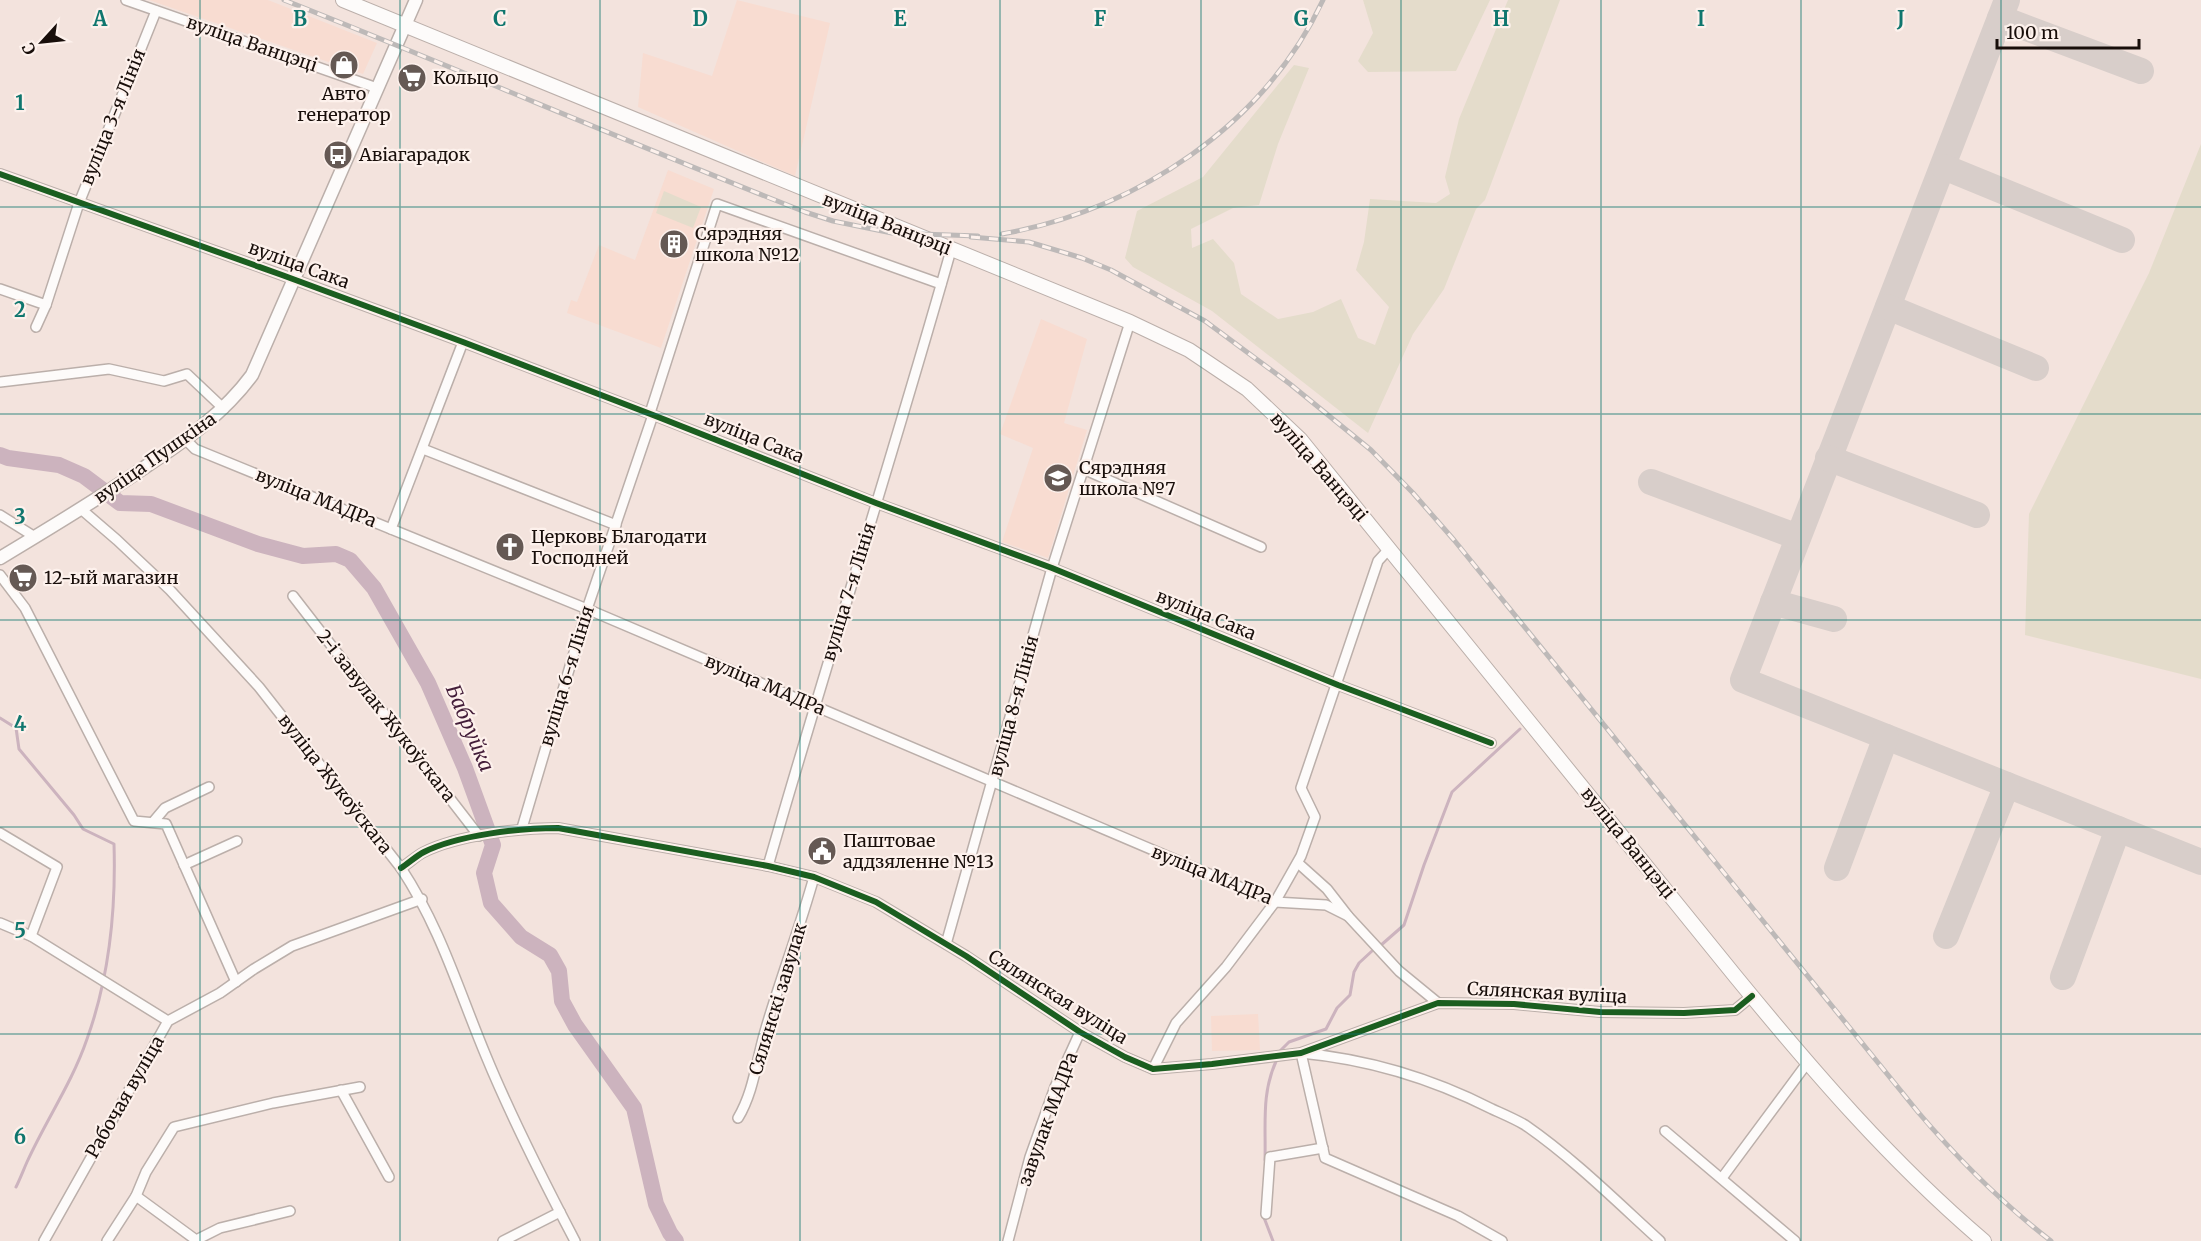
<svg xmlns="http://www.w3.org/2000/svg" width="2201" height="1241" viewBox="0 0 2201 1241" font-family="Merriweather,serif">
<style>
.built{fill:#f8dcd1}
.green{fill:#e4dccb}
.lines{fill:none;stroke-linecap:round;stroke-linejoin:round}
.stream{stroke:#ccb3be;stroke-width:3}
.river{stroke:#ccb3be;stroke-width:16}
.taxiway{stroke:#d8ceca;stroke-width:26}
.street-casing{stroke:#bbafaa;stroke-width:12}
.secondary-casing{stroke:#bbafaa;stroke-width:15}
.primary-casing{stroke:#bbafaa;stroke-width:16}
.street{stroke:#fdfbfa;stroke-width:9}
.secondary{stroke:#fdfbfa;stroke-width:12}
.primary{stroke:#fdfbfa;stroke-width:14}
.rail-casing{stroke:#bdb9b8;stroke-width:5}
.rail{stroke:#fdf1ec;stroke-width:3;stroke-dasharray:9;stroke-linecap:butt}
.cycleway-casing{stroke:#fdf1ec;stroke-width:10}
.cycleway{stroke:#1b5e20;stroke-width:6}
.grid{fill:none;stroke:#0f766e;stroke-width:1.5;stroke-opacity:0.55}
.labels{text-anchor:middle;stroke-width:4.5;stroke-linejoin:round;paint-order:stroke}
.street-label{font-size:18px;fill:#180e0a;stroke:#fdf1ec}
.poi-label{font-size:18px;fill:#180e0a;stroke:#fdf1ec;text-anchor:start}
.water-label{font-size:20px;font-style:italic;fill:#431d39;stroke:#fdf1ec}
.grid-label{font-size:20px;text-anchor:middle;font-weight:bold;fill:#0f766e;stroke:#fdf1ec;stroke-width:4.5;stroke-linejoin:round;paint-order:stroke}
</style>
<rect width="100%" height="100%" fill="#f3e3dd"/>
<g class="built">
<path d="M149,0h119l109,43 -14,31z"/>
<path d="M737,0l93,23 -35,153 -157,-69 5,-54 69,23z"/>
<path d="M668,170l46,19 -53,159 -94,-35 4,-13 6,2 22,-57 36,15z"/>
<path d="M1041,319l46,20 -23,84 23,7 -39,128 -46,-16 31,-94 -33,-14z"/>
<path d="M1258,1014l2,36 -48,1 -1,-35z"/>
</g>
<g class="green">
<path d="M1363,0h127l-34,71 -88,1 -10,-11 15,-28z"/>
<path d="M1508,0h52l-75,200 -9,9 -32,80 -31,45 -45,99 -156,-122 -79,-44 -8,-9 12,-47 66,-34 91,-112 15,3 -31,76 -19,61 -26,3 -42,21 1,19 21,-9 21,24 7,31 37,25 35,-7 28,-13 17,39 17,7 14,-38 -33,-37 8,-28 6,-43 66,4 14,-9 -5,-17 14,-58z"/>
<path d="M2201,144v535l-176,-44 4,-121 120,-241z"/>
<path d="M664,191l37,16 -8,21 -37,-15z"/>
</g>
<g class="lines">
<g class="stream">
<path d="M0,718l16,10 3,21 55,66 9,14 31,15c2,65 -5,134 -27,195 -15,44 -41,81 -60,123 -4,9 -7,17 -11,25"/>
<path d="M1380,946l24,-21 20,-60 28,-73 68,-63"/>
<path d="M1280,1051l9,-9 37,-13 11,-21 13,-13 4,-23 5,-9 13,-12"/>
<path d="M1265,1160c1,-36 -4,-67 12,-101"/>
<path d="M1263,1215l10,26"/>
</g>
<path class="river" d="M0,455l8,3 51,7 25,11 36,27 31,1 107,40 45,12 33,-2 14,6 24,28 54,95 37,85 28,77 -9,28 7,30 30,34 29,18 9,16 3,30 13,24 59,83 22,96 14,29 6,8"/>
<g class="taxiway">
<path d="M2007,0l-264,680 458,182"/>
<path d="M2000,18l141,53"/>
<path d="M1944,167l178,73"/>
<path d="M1888,307l148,61"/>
<path d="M1828,458l149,57"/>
<path d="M1651,482l147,55"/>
<path d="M1773,602l61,17"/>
<path d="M1837,868l49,-131"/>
<path d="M1946,936l61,-151"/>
<path d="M2063,977l55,-148"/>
</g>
<g class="street-casing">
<g id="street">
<path d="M126,0l251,88"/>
<path d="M0,174l282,101 181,67 190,73 223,88 176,65 286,117 153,58"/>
<path d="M0,289l46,16"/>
<path d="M36,327l10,-22 33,-102 77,-192"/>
<path d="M0,382l109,-13 55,12 23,-7 37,35"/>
<path d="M650,413l67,-209 224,80"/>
<path d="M186,440l9,9 392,160 688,293 51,3 22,11"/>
<path d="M423,449l193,76"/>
<path d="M1083,469l178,78"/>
<path d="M81,509l36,31 53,50 89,97 142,181c40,61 57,121 85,188 26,63 57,124 89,185"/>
<path d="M0,515l35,22"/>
<path d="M391,529l72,-187"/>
<path d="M0,575l25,33 109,213 32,3 70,158"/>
<path d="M293,596l186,240"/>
<path d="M154,821l11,-13 44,-21"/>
<path d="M522,828l65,-219 66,-194"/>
<path d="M0,833l57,34 -26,69"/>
<path d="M1298,863l29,26 21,27 51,55 39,32"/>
<path d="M184,865l53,-24"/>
<path d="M768,866c59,-206 125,-410 183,-616"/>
<path d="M401,868c8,-5 15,-12 23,-16 34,-17 96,-24 134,-24l210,38 46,11 62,25 90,54 114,76 45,25 28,12 59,-5 89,-11 137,-50 76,1 86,8 84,1 51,-3 17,-14"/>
<path d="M0,923l31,13 137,85"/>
<path d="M946,944l106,-376 78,-246"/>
<path d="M1153,1069l23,-46 50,-56 49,-65 26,-46 14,-39 -14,-29 77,-227 11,-12"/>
<path d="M341,1090l48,87"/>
<path d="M738,1118c15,-25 18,-54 26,-83 15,-53 35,-104 50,-158"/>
<path d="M1665,1131l130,110"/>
<path d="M1722,1178l86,-116"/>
<path d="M136,1196l60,44 24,-12 70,-17"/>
<path d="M1266,1214l4,-57 53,-9"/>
<path d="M44,1241l124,-220 52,-28 34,-24 38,-23 130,-47"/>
<path d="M107,1241l29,-45 10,-24 28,-45 99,-24 87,-16"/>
<path d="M503,1241l57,-29"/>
<path d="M1008,1241l22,-84 25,-70 25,-55"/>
<path d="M1502,1241l-44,-25 -133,-58 -24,-105c66,6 132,26 191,56 11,5 23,10 33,16 49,34 91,76 135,116"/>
</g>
</g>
<g class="secondary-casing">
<path id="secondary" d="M0,558c50,-30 100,-60 148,-93 39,-26 76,-52 104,-90l164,-375"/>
</g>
<g class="primary-casing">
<path id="primary" d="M343,0l787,322 59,28 58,39 53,50 436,538c77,94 155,185 248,264"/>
</g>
<use href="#street" class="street"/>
<use href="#secondary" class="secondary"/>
<use href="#primary" class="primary"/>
<g class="rail-casing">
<g id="rail">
<path d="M284,0c174,69 346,143 521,212l28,9 59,12 86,3"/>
<path d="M1002,234c134,-24 262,-108 321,-234"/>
<path d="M971,237l58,5 53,16 29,12 94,51 85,63 81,66 42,43 41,47 464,572c40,47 84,91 133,129"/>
</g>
</g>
<use href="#rail" class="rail"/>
<g class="cycleway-casing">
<g id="cycleway">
<path d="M0,174l282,101 181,67 190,73 223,88 176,65 286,117 153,58"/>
<path d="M401,868c8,-5 15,-12 23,-16 34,-17 96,-24 134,-24l210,38 46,11 62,25 90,54 114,76 45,25 28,12 59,-5 89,-11 137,-50 76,1 86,8 84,1 51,-3 17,-14"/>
</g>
</g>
<use href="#cycleway" class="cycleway"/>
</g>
<path class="grid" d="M200,0v1241M400,0v1241M600,0v1241M800,0v1241M1000,0v1241M1201,0v1241M1401,0v1241M1601,0v1241M1801,0v1241M2001,0v1241M0,207h2201M0,414h2201M0,620h2201M0,827h2201M0,1034h2201"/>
<defs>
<g id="shop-disc" transform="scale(1.5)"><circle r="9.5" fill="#655954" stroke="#fdf1ec"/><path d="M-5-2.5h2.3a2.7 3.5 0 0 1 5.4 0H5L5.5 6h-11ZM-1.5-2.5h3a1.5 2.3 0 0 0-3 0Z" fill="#fff"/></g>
<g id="supermarket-disc" transform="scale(1.5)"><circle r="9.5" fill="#655954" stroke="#fdf1ec"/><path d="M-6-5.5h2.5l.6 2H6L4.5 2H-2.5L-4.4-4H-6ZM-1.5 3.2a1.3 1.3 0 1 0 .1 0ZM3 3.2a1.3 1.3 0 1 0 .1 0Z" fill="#fff"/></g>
<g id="bus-disc" transform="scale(1.5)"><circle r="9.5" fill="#655954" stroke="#fdf1ec"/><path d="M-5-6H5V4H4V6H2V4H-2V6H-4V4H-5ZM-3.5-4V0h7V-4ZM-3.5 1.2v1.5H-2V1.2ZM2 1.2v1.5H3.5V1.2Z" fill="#fff"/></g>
<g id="building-disc" transform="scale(1.5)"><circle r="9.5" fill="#655954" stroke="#fdf1ec"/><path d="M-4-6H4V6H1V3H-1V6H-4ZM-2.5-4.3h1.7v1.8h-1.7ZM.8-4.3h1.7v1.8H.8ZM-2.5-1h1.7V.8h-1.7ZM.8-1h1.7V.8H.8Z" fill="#fff"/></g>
<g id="school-disc" transform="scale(1.5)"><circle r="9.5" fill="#655954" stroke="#fdf1ec"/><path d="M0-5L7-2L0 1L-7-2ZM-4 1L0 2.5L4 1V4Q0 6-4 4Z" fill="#fff"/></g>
<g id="church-disc" transform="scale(1.5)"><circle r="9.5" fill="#655954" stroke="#fdf1ec"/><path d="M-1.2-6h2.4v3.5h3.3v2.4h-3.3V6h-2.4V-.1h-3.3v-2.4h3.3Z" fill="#fff"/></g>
<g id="civic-disc" transform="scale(1.5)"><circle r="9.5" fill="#655954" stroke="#fdf1ec"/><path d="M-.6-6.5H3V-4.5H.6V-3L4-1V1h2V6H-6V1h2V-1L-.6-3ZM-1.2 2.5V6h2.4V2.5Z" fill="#fff"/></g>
</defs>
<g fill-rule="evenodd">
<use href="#shop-disc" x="344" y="65"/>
<use href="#supermarket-disc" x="412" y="78"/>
<use href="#bus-disc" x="338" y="155"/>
<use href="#building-disc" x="674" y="244"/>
<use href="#school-disc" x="1058" y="478"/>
<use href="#church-disc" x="510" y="547"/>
<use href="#supermarket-disc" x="23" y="578"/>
<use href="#civic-disc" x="822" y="851"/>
</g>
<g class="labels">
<g class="street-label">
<text transform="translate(252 44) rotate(19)" y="6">вуліца Ванцэці</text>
<text transform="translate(113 117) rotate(-68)" y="6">вуліца 3-я Лінія</text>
<text transform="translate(887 224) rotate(22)" y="6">вуліца Ванцэці</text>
<text transform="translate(299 265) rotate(20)" y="6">вуліца Сака</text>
<text transform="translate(754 438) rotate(22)" y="6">вуліца Сака</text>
<text transform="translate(155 458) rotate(-35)" y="6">вуліца Пушкіна</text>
<text transform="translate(1319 467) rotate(49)" y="6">вуліца Ванцэці</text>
<text transform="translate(316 498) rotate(22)" y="6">вуліца МАДРа</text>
<text transform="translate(849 592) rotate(-73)" y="6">вуліца 7-я Лінія</text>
<text transform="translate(1206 615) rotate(22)" y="6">вуліца Сака</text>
<text transform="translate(567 676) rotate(-73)" y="6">вуліца 6-я Лінія</text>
<text transform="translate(765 685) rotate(23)" y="6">вуліца МАДРа</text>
<text transform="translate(1014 706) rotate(-75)" y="6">вуліца 8-я Лінія</text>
<text transform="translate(386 716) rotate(52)" y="6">2-і завулак Жукоўскага</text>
<text transform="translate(335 784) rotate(52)" y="6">вуліца Жукоўскага</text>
<text transform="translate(1628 843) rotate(51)" y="6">вуліца Ванцэці</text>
<text transform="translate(1212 875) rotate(22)" y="6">вуліца МАДРа</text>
<text transform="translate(1547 993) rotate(3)" y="6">Сялянская вуліца</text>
<text transform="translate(1058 997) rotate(32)" y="6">Сялянская вуліца</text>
<text transform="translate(778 999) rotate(-73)" y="6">Сялянскі завулак</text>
<text transform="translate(125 1097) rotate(-60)" y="6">Рабочая вуліца</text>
<text transform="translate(1048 1119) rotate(-70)" y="6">завулак МАДРа</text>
</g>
<g class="poi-label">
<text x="433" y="84">Кольцо</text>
<text x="344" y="100" text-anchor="middle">Авто<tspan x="344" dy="21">генератор</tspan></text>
<text x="359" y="161">Авіагарадок</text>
<text x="695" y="240">Сярэдняя<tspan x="695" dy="21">школа №12</tspan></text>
<text x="1079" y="474">Сярэдняя<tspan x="1079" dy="21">школа №7</tspan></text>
<text x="531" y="543">Церковь Благодати<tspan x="531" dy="21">Господней</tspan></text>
<text x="44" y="584">12-ый магазин</text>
<text x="843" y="847">Паштовае<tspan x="843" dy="21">аддзяленне №13</tspan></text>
</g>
<g class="water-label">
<text transform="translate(470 728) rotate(67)" y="7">Бабруйка</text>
</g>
</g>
<g class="grid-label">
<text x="100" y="26">A</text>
<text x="300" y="26">B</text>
<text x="500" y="26">C</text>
<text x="700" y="26">D</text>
<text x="900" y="26">E</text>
<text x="1100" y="26">F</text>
<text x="1301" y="26">G</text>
<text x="1501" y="26">H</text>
<text x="1701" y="26">I</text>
<text x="1901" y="26">J</text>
<text x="20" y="110">1</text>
<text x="20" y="317">2</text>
<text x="20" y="524">3</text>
<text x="20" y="731">4</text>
<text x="20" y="938">5</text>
<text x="20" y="1144">6</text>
</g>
<g transform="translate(42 42) rotate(243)" stroke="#fdf1ec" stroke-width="4.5" paint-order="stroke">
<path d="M0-4.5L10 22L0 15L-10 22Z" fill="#180e0a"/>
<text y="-9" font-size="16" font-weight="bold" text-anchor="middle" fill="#180e0a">С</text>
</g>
<path d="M1997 39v9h142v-9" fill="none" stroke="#180e0a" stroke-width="3"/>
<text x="2006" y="39" font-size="18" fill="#180e0a" stroke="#fdf1ec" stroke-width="4.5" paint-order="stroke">100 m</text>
</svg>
